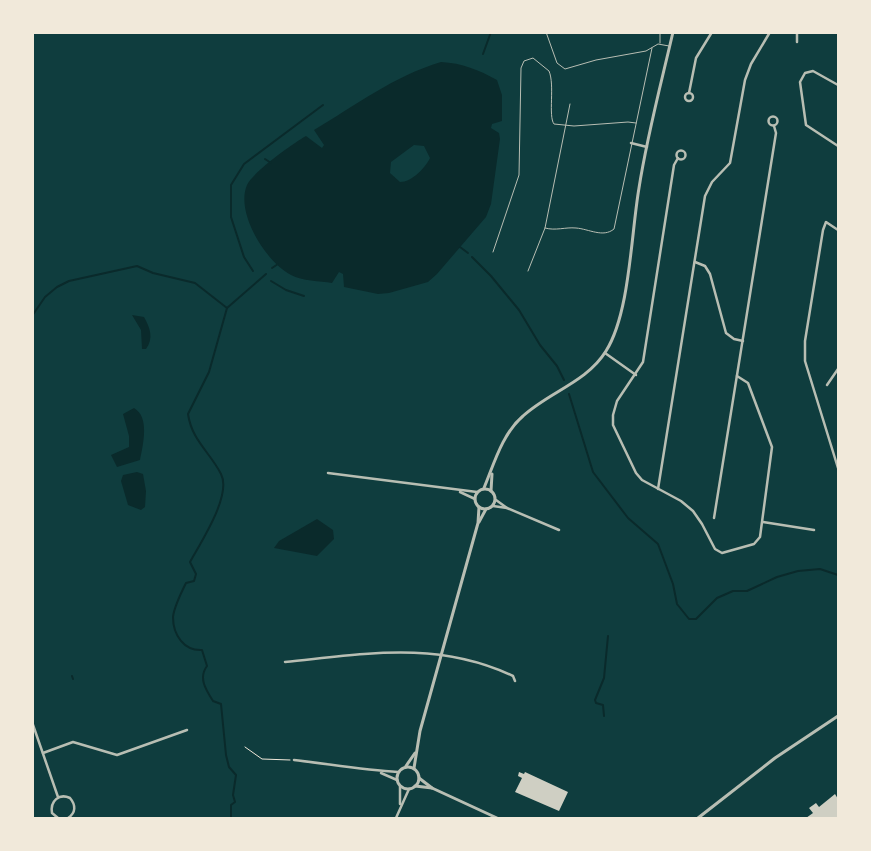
<svg xmlns="http://www.w3.org/2000/svg" width="871" height="851" viewBox="0 0 871 851" font-family="Arial,sans-serif">
<style>
.water{fill:#0a2a2b;fill-rule:evenodd}
.lines{fill:none;stroke-linecap:round;stroke-linejoin:round}
.stream{stroke:#0a2a2b;stroke-width:2}
.building{fill:#cfcfc3}
.path{stroke:#f1e9da;stroke-width:1}
.service{stroke:#b8beb3;stroke-width:1}
.minor{stroke:#b8beb3;stroke-width:2.5}
.tertiary{stroke:#b8beb3;stroke-width:3}
</style>
<rect width="100%" height="100%" fill="#0f3d3e"/>
<g class="water">
<path d="M441,62c21,1 38,8 56,18l5,15v26l-10,3 -1,4 8,5 1,6 -9,65 -5,13 -49,57 -9,8 -39,11 -11,1 -34,-7 -1,-13 -4,-2 -7,11c-12,-2 -30,-2 -41,-8 -25,-13 -56,-62 -44,-90 6,-13 45,-41 59,-49l16,12 2,-3 -10,-15c42,-25 80,-54 127,-68zM414,145l10,1 6,12c-5,10 -18,24 -30,24l-10,-9 1,-11z"/>
<path d="M132,315l12,2c6,11 10,21 2,32h-4l-1,-19z"/>
<path d="M134,408c16,9 9,37 6,52l-23,7 -6,-12 18,-8v-11l-6,-22z"/>
<path d="M137,472l6,2 3,17 -1,16 -4,3 -13,-5 -7,-24 2,-6z"/>
<path d="M317,519l16,11 1,9 -17,17 -43,-8 5,-7z"/>
</g>
<g class="lines">
<g class="stream">
<path d="M483,54l8,-22"/>
<path d="M265,159l6,4"/>
<path d="M460,247l8,6"/>
<path d="M472,257l19,19 28,34 21,35 17,21 7,14"/>
<path d="M272,268l6,-4"/>
<path d="M253,271l-9,-14 -13,-40v-32l13,-21 79,-59"/>
<path d="M271,281l15,9 18,6"/>
<path d="M32,316l13,-19 12,-10 12,-6 68,-15 16,7 42,10 32,25"/>
<path d="M569,394l24,78 35,46 30,26 15,40 4,20 12,15h7l21,-21 16,-7h14l30,-14 21,-6 22,-2 18,6"/>
<path d="M72,676l1,3"/>
<path d="M604,716l-1,-11 -7,-2 -1,-3 9,-22 4,-42"/>
<path d="M231,818v-13l4,-3 -2,-7 3,-20 -7,-8 -3,-12 -5,-51 -8,-3c-7,-11 -15,-23 -6,-35l-5,-16c-18,1 -29,-15 -29,-33 1,-10 8,-24 13,-34l8,-2 2,-7 -6,-12c11,-20 42,-67 31,-88 -11,-22 -29,-33 -33,-60l21,-42 18,-64 39,-34"/>
</g>
</g>
<g class="building">
<path d="M519,772l5,2 1,-2 43,20 -9,19 -44,-19 7,-14 -4,-2z"/>
<path d="M835,794l3,5v19h-32l7,-5 -4,-5 7,-5 3,4z"/>
</g>
<g class="lines">
<path class="path" d="M245,747l17,12 28,1"/>
<g class="service">
<path d="M546,32l11,31 8,6 31,-9 50,-9 12,-7 11,2"/>
<path d="M660,43v-11"/>
<path d="M545,228c11,3 20,-1 31,0 13,1 27,10 38,1l38,-181"/>
<path d="M493,252l26,-77 2,-107 3,-7 9,-3 16,13c6,14 -1,45 5,53l20,2 54,-4 8,1"/>
<path d="M528,271l17,-43 25,-124"/>
</g>
<g class="minor">
<path d="M797,42v-10"/>
<path d="M838,85l-25,-14 -8,2 -5,9 6,43 32,21"/>
<circle cx="689" cy="97" r="4"/>
<path d="M689,93l7,-35 16,-26"/>
<circle cx="773" cy="121" r="4.5"/>
<path d="M631,143l16,4"/>
<circle cx="681" cy="155" r="4.5"/>
<path d="M678,158l-4,7 -31,197 -26,39 -4,14v10l23,48 6,7 39,21 12,10 9,13 13,25 7,4 32,-9 6,-7 12,-90 -24,-64 -11,-7"/>
<path d="M838,230l-12,-8 -3,8 -18,111v20l33,107"/>
<path d="M695,262l10,4 5,8 16,59 8,6 9,2"/>
<path d="M605,353l31,22"/>
<path d="M827,385l11,-16"/>
<path d="M328,473l149,19"/>
<path d="M658,489l47,-293 7,-14 18,-19 15,-83 6,-16 19,-32"/>
<path d="M460,492l15,7"/>
<path d="M496,500l11,8"/>
<path d="M493,506l14,2 52,22"/>
<path d="M714,518l62,-385 -2,-7"/>
<path d="M763,522l51,8"/>
<path d="M285,662c80,-8 152,-22 228,14l2,5"/>
<path d="M32,722l26,75"/>
<path d="M43,753l30,-11 44,13 70,-25"/>
<path d="M294,760c35,4 69,10 104,12"/>
<path d="M381,773l16,7"/>
<path d="M400,786v18"/>
<path d="M58,818l-6,-5c-2,-12 7,-20 18,-15 6,7 6,15 -2,20"/>
<path d="M396,818l13,-29"/>
</g>
<g class="tertiary">
<path d="M484,488c10,-24 18,-54 39,-72 26,-24 64,-34 83,-65 24,-38 25,-117 33,-163 8,-52 22,-104 34,-156"/>
<circle cx="485" cy="499" r="10"/>
<path d="M491,491l1,-17"/>
<path d="M479,522l7,-13"/>
<path d="M406,766l9,-13"/>
<circle cx="408" cy="778" r="11"/>
<path d="M414,768l6,-37 58,-208 1,-16"/>
<path d="M419,778l13,10"/>
<path d="M415,786l17,2 65,30"/>
<path d="M698,818l77,-60 63,-42"/>
</g>
</g>
<rect width="871" height="851" fill="none" stroke="#f1e9da" stroke-width="68"/>
</svg>
